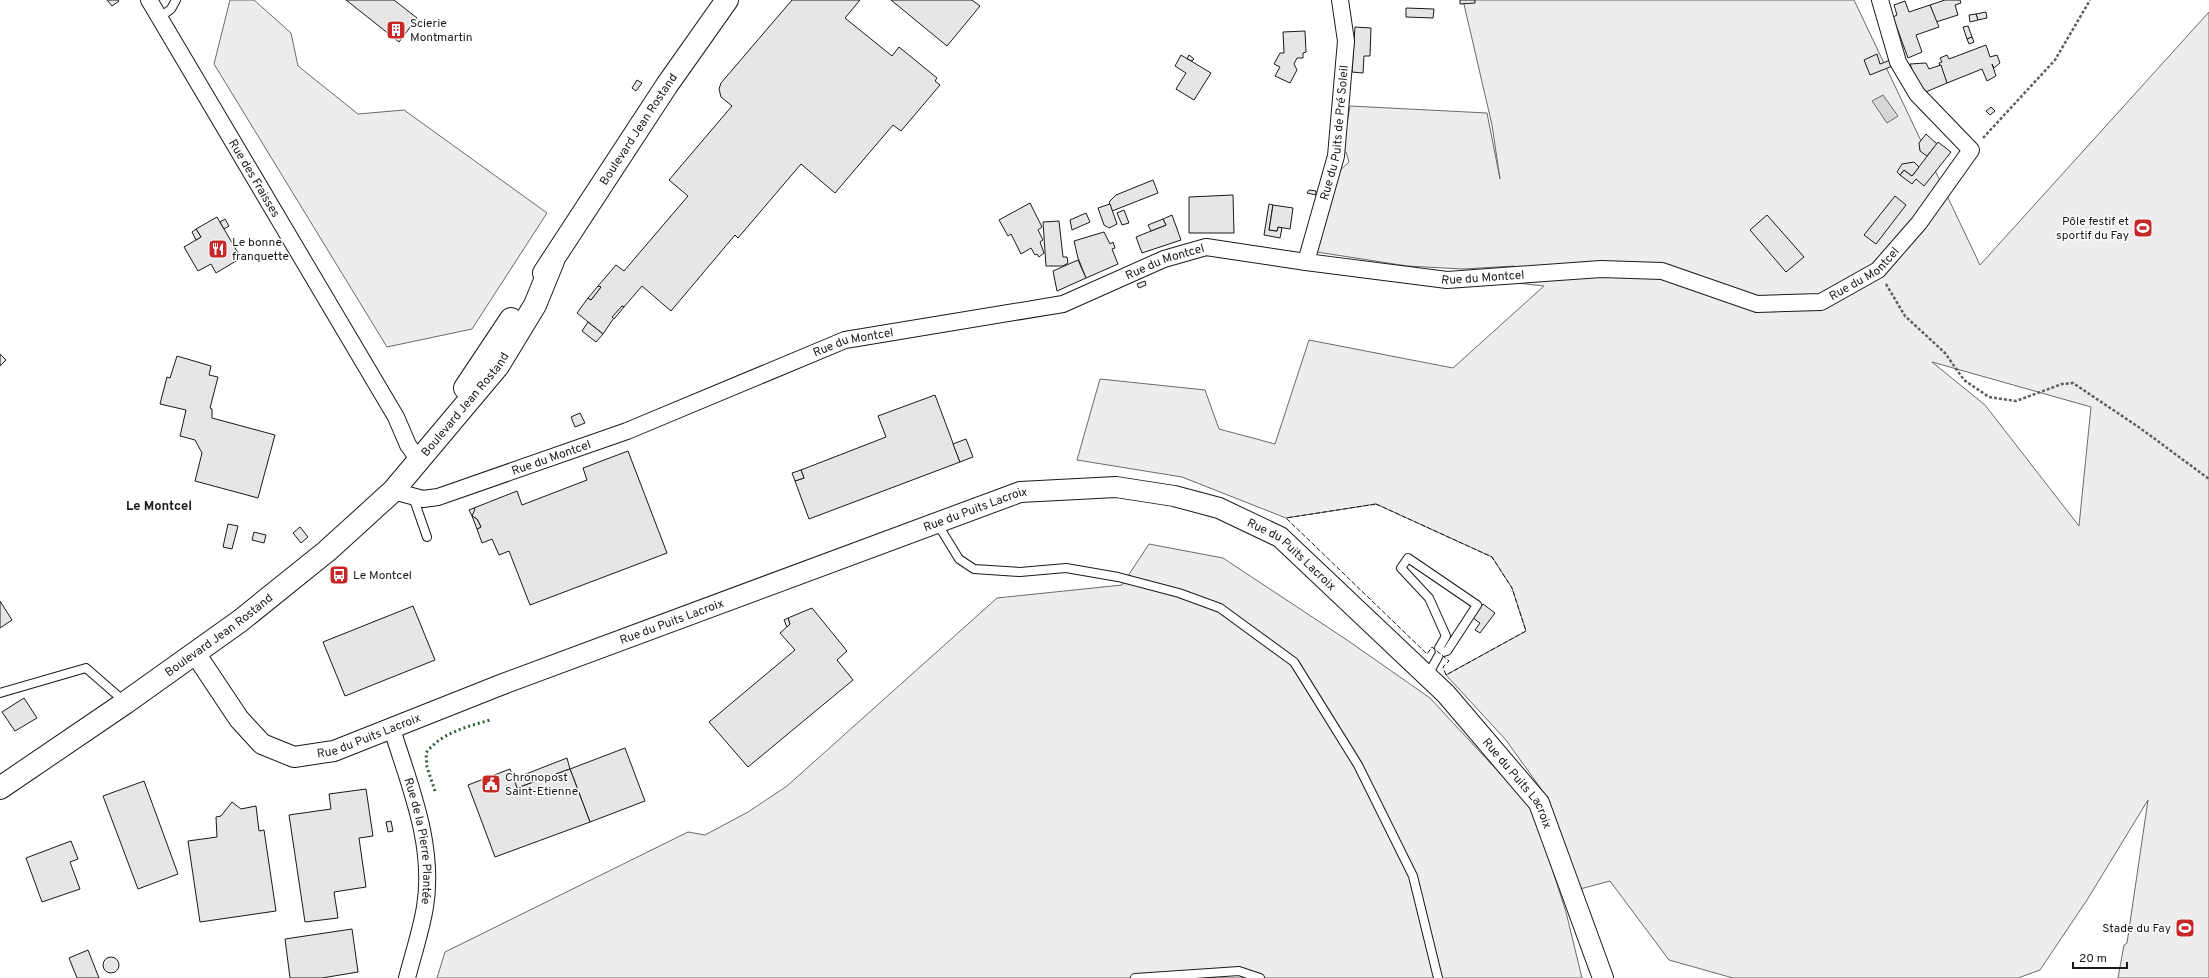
<svg xmlns="http://www.w3.org/2000/svg" width="2209" height="978" viewBox="0 0 2209 978" font-family="Overpass,sans-serif">
<style>
.green{fill:#ededed;stroke:#6a6a6a;fill-rule:evenodd}
.water{fill:#d7d7d7;stroke:#6a6a6a}
.building{fill:#e6e6e6;stroke:#1a1a1a}
.lines{fill:none;stroke-linecap:round;stroke-linejoin:round}
.service-casing{stroke:#1a1a1a;stroke-width:10}
.minor-casing{stroke:#1a1a1a;stroke-width:18}
.tertiary-casing{stroke:#1a1a1a;stroke-width:22}
.secondary-casing{stroke:#1a1a1a;stroke-width:24}
.path{stroke:#5f5f5f;stroke-width:2.5;stroke-dasharray:3 2;stroke-linecap:butt}
.service{stroke:#fff;stroke-width:8}
.minor{stroke:#fff;stroke-width:16}
.tertiary{stroke:#fff;stroke-width:20}
.secondary{stroke:#fff;stroke-width:22}
.hedge{stroke:#2b5a34;stroke-width:3;stroke-dasharray:2 3;stroke-linecap:butt}
.fence{stroke:#1a1a1a;stroke-width:1;stroke-dasharray:5 2;stroke-linecap:butt}
.labels{text-anchor:middle;stroke-width:3;stroke-linejoin:round;paint-order:stroke}
.poi-label{font-size:12px;fill:#1a1a1a;stroke:#fff;text-anchor:start}
.street-label{font-size:12px;fill:#1a1a1a;stroke:#fff}
.neighbourhood-label{font-size:13px;font-weight:bold;fill:#1a1a1a;stroke:#fff}
</style>
<rect width="100%" height="100%" fill="#fff"/>
<g class="green">
<path d="M230,0h24l37,33 7,33 60,48 46,-4 143,103 -75,116 -85,18 -173,-283z"/>
<path d="M1463,0h391l126,265 229,-253v966h-91l6,-33 3,-2 21,-143 -61,100 -47,70 -22,8h-285l-64,-18 -59,-79 -30,8 -31,-89 -43,-60 -60,-65 80,-44 -14,-43 -20,-31 -116,-53 -90,14 -104,-41 -105,-17 23,-81 105,11 14,39 56,15 34,-104 144,28 91,-82 -27,-3 -3,-17 -51,3 -56,-3 -90,-14 19,-78 13,-12 -3,-10h-4l8,-46 137,7 13,66 -8,-54zM1932,362l159,45 -12,119 -94,-121z"/>
<path d="M1149,544l74,14 124,82 83,58 103,111 33,103 16,66h-1145l8,-26 243,-120 17,3 43,-23 39,-26 210,-188 125,-13z"/>
</g>
<path class="water" d="M1883,95l15,21 -11,7 -15,-22z"/>
<g class="building">
<path d="M107,0h11l1,1 -7,5z"/>
<path d="M346,0h48l23,18 -18,24z"/>
<path d="M792,0h68l-15,18 47,38 7,-9 38,31 -2,3 5,4 -39,46 -8,-6 -58,68 -34,-29 -63,74 -3,-3 -64,76 -29,-25 -18,21 -2,-1 -19,28 -26,-21 11,-15 3,2 10,-13 -3,-1 18,-21 8,6 64,-75 -19,-16 63,-74 -11,-9 -2,-8 2,-6z"/>
<path d="M891,0h81l8,6 -33,40z"/>
<path d="M1460,0h15v3l-15,1z"/>
<path d="M1945,0h15l1,3 -6,2 3,10 -22,7 -6,-17z"/>
<path d="M1905,1l4,11 21,-7 9,22 -23,8 6,17 -14,6 -15,-41 4,-2 -3,-10z"/>
<path d="M1406,8l28,1 -1,9 -27,-1z"/>
<path d="M1986,12l1,6 -9,2 -2,-6z"/>
<path d="M1976,14l2,6 -8,2 -1,-7z"/>
<path d="M1968,26l4,11 -5,2 -4,-12z"/>
<path d="M1355,27l16,1 -1,28h-6l-1,17 -11,-1z"/>
<path d="M1305,31l1,21 -3,1v5h-6l-3,6 3,6 -7,13 -15,-7 5,-9 -6,-3 6,-11h4l-1,-21z"/>
<path d="M1972,37l2,5 -5,2 -2,-5z"/>
<path d="M1986,45l4,12 7,-2 3,8 -6,5 -2,-4 4,12 -9,5 -5,-12 -35,14 -8,-20 3,-1 -2,-4 7,-3 2,4z"/>
<path d="M1877,54l3,10 13,-5 2,6 -25,10 -6,-15z"/>
<path d="M1181,55l30,18 -17,27 -18,-11 10,-16 -11,-7z"/>
<path d="M1189,55l5,4 -2,2 -5,-2z"/>
<path d="M1926,63l3,6 12,-4 6,18 -26,11 -11,-30z"/>
<path d="M637,80l5,3 -6,8 -4,-3z"/>
<path d="M1991,107l4,4 -5,4 -4,-4z"/>
<path d="M1926,134l11,10 -10,12 -7,-5 -1,-8z"/>
<path d="M1938,142l13,10 -27,34 -8,-7 -4,5 -12,-9 4,-5 8,6z"/>
<path d="M1914,162l5,5 -7,9 -8,-6 -4,5 -3,-3 5,-8z"/>
<path d="M1153,180l5,13 -46,18 -3,-9 7,-7z"/>
<path d="M1309,190l7,1v4l-9,-2z"/>
<path d="M1233,195l1,38h-45v-36z"/>
<path d="M1895,196l11,9 -30,39 -12,-9z"/>
<path d="M1030,203l12,24 -4,3 5,10 -3,2 4,11 -5,4 -2,-3 -2,1 -4,-7 -10,6 -10,-20 -3,2 -9,-16z"/>
<path d="M1110,204l7,20 -8,4 -5,-3 -6,-17z"/>
<path d="M1269,204l4,1 -4,25 8,1 1,-4 4,1 -2,10 -16,-3z"/>
<path d="M1273,205l20,3 -3,21 -12,-2 -1,4 -8,-1z"/>
<path d="M1124,210l5,13 -7,2 -5,-12z"/>
<path d="M1086,213l4,9 -18,8 -2,-10z"/>
<path d="M1172,215l9,25 -39,13 -6,-16 30,-12 -3,-6z"/>
<path d="M1767,215l37,42 -18,15 -36,-42z"/>
<path d="M217,217l24,41 -25,15 -5,-9 -13,7 -14,-24 17,-10 -5,-8z"/>
<path d="M225,219l4,7 -5,3 -4,-7z"/>
<path d="M1163,219l3,6 -15,6 -3,-6z"/>
<path d="M1059,221l4,36h4l1,6 -5,3h-17l-3,-44z"/>
<path d="M196,229l5,8 -5,3 -4,-8z"/>
<path d="M1104,232l6,12 3,-2 2,6 -3,1 6,15 -32,14 -8,-20 -4,-17z"/>
<path d="M1078,260l8,18 -29,13 -4,-20z"/>
<path d="M1145,281l1,4 -7,3 -2,-4z"/>
<path d="M598,286l3,1 -10,13 -3,-2z"/>
<path d="M622,306l2,1 -10,12 -2,-2z"/>
<path d="M588,322l15,12 -7,8 -14,-11z"/>
<path d="M0,354l6,6 -6,6z"/>
<path d="M177,356l34,10 -2,9 9,2 -8,31 2,1v9l63,17 -17,63 -63,-17 7,-28 -7,-13 -15,-4 6,-26 -26,-6 7,-27 3,1z"/>
<path d="M935,395l25,67 -151,57 -14,-38 9,-3 -3,-8 85,-33 -8,-21z"/>
<path d="M580,413l5,10 -10,4 -4,-10z"/>
<path d="M966,439l7,18 -13,5 -7,-18z"/>
<path d="M628,451l39,102 -137,52 -21,-54 -10,4 -7,-16 -10,4 -5,-14 4,-2 -4,-8 -5,-3 2,-8 43,-17 5,14 65,-25 -4,-12z"/>
<path d="M801,470l3,8 -9,3 -3,-8z"/>
<path d="M474,508l1,1 -3,7 -3,-6z"/>
<path d="M472,516l5,3 4,8 -4,2z"/>
<path d="M228,524l10,2 -6,23 -9,-2z"/>
<path d="M300,527l8,10 -7,6 -8,-10z"/>
<path d="M254,532l12,3 -2,8 -12,-3z"/>
<path d="M0,601l12,19 -12,8z"/>
<path d="M1483,604l12,9 -15,20 -5,-3 5,-7 -7,-5z"/>
<path d="M413,606l22,54 -90,36 -22,-54z"/>
<path d="M812,608l35,43 -10,9 16,20 -105,87 -39,-45 86,-72 -15,-17 10,-9 -2,-6z"/>
<path d="M788,618l2,6 -3,3 -3,-7z"/>
<path d="M24,698l13,20 -22,13 -13,-19z"/>
<path d="M625,748l20,53 -55,21 -20,-53z"/>
<path d="M567,758l3,11 -53,19 -4,-9z"/>
<path d="M510,769l7,19 53,-19 20,53 -95,35 -27,-72z"/>
<path d="M144,781l34,93 -40,15 -35,-93z"/>
<path d="M366,789l7,47 -14,2 7,49 -32,5 4,26 -33,4 -16,-107 42,-6 -2,-15z"/>
<path d="M232,802l9,7 15,-3 3,25 5,-1 12,81 -76,11 -12,-81 29,-4 -1,-20 5,-1z"/>
<path d="M391,821l2,10 -5,1 -2,-10z"/>
<path d="M71,841l7,18 -8,3 10,27 -38,13 -16,-44z"/>
<path d="M352,929l6,43 -36,6h-32l-5,-39z"/>
<path d="M88,950l11,28h-22l-8,-20z"/>
<circle cx="111" cy="965" r="8"/>
</g>
<g class="lines">
<g class="service-casing">
<g id="service">
<path d="M159,18l12,-9 5,-9"/>
<path d="M413,497l14,40"/>
<path d="M937,523l22,36 15,10 46,3 46,-4 52,9 61,16 41,15 74,54 64,103 55,111 25,102"/>
<path d="M1428,675l12,-22 -1,-5 7,-12 -17,-38 -28,-30 7,-10 69,47 -30,46 -7,2"/>
<path d="M0,693l86,-25 39,34"/>
<path d="M1135,978l104,-7 21,7"/>
</g>
</g>
<g class="minor-casing">
<g id="minor">
<path id="s1" d="M149,0l247,417 12,28 11,15"/>
<path id="s2" d="M1306,262l30,-106 10,-115 -6,-41"/>
<path id="s3" d="M393,491l30,8 15,-2 189,-66 218,-91 218,-36 101,-45 42,-12 100,15 141,18 154,-11 61,2 95,33 64,-2 57,-32 41,-47 52,-73 -54,-56 -19,-32 -18,-62"/>
<path id="s4" d="M392,729c18,58 43,116 33,178 -4,24 -12,48 -18,71"/>
</g>
</g>
<g class="tertiary-casing">
<g id="tertiary">
<path id="s5" d="M195,653l44,66 23,25 32,13 40,-6 169,-67 517,-192 96,-5 58,9 45,12 61,29 166,157 93,109 64,175"/>
</g>
</g>
<g class="secondary-casing">
<g id="secondary">
<path id="s6" d="M544,273l123,-188 60,-85"/>
<path d="M465,388l46,-69"/>
<path id="s7" d="M0,788l125,-85 115,-82 87,-70 66,-60 105,-125 37,-61 18,-44"/>
</g>
</g>
<g class="path">
<path d="M1983,138l72,-78 35,-60"/>
<path d="M1886,284l19,32 40,37 19,27 25,17 27,4 46,-17 11,-1 67,45 69,51"/>
</g>
<use href="#service" class="service"/>
<use href="#minor" class="minor"/>
<use href="#tertiary" class="tertiary"/>
<use href="#secondary" class="secondary"/>
<path class="hedge" d="M435,791l-8,-24 -1,-14c15,-20 40,-26 64,-33"/>
<path class="fence" d="M1376,504l116,53 20,31 14,43 -80,44 -3,-8 6,-6 -17,-14 -5,7 -141,-136z"/>
</g>
<defs>
<g id="building-square" transform="scale(1)"><rect x="-9" y="-9" width="18" height="18" rx="4" fill="#c62828" stroke="#fff"/><path d="M-4-6H4V6H1V3H-1V6H-4ZM-2.5-4.3h1.7v1.8h-1.7ZM.8-4.3h1.7v1.8H.8ZM-2.5-1h1.7V.8h-1.7ZM.8-1h1.7V.8H.8Z" fill="#fff"/></g>
<g id="stadium-square" transform="scale(1)"><rect x="-9" y="-9" width="18" height="18" rx="4" fill="#c62828" stroke="#fff"/><path d="M0-5a6.5 5 0 1 0 0 10a6.5 5 0 1 0 0-10ZM-3.5-1.8h7v3.6h-7Z" fill="#fff"/></g>
<g id="restaurant-square" transform="scale(1)"><rect x="-9" y="-9" width="18" height="18" rx="4" fill="#c62828" stroke="#fff"/><path d="M-5-6h1v4h1v-4h1v4h1v-4h1v5L-1.5 .5V6h-2V.5L-5-1ZM5-6V6H3V1.5H1.5Q1.5-4 5-6Z" fill="#fff"/></g>
<g id="bus-square" transform="scale(1)"><rect x="-9" y="-9" width="18" height="18" rx="4" fill="#c62828" stroke="#fff"/><path d="M-5-6H5V4H4V6H2V4H-2V6H-4V4H-5ZM-3.5-4V0h7V-4ZM-3.5 1.2v1.5H-2V1.2ZM2 1.2v1.5H3.5V1.2Z" fill="#fff"/></g>
<g id="civic-square" transform="scale(1)"><rect x="-9" y="-9" width="18" height="18" rx="4" fill="#c62828" stroke="#fff"/><path d="M-.6-6.5H3V-4.5H.6V-3L4-1V1h2V6H-6V1h2V-1L-.6-3ZM-1.2 2.5V6h2.4V2.5Z" fill="#fff"/></g>
</defs>
<g fill-rule="evenodd">
<use href="#building-square" x="396" y="30"/>
<use href="#stadium-square" x="2143" y="228"/>
<use href="#restaurant-square" x="218" y="249"/>
<use href="#bus-square" x="339" y="575"/>
<use href="#civic-square" x="491" y="784"/>
<use href="#stadium-square" x="2185" y="928"/>
</g>
<g class="labels">
<g class="poi-label">
<text x="410" y="27">Scierie<tspan x="410" dy="14">Montmartin</tspan></text>
<text x="2129" y="225" text-anchor="end">Pôle festif et<tspan x="2129" dy="14">sportif du Fay</tspan></text>
<text x="232" y="246">Le bonne<tspan x="232" dy="14">franquette</tspan></text>
<text x="353" y="579">Le Montcel</text>
<text x="505" y="781">Chronopost<tspan x="505" dy="14">Saint-Etienne</tspan></text>
<text x="2171" y="932" text-anchor="end">Stade du Fay</text>
</g>
<g class="street-label">
<text dy="4" stroke="none"><textPath href="#s6" startOffset="172">Boulevard Jean Rostand</textPath></text>
<text dy="4" stroke="none"><textPath href="#s2" startOffset="133">Rue du Puits de Pré Soleil</textPath></text>
<text dy="4" stroke="none"><textPath href="#s1" startOffset="207">Rue des Fraisses</textPath></text>
<text dy="4" stroke="none"><textPath href="#s3" startOffset="814">Rue du Montcel</textPath></text>
<text dy="4" stroke="none"><textPath href="#s3" startOffset="1533">Rue du Montcel</textPath></text>
<text dy="4" stroke="none"><textPath href="#s3" startOffset="1137">Rue du Montcel</textPath></text>
<text dy="4" stroke="none"><textPath href="#s3" startOffset="490">Rue du Montcel</textPath></text>
<text dy="4" stroke="none"><textPath href="#s7" startOffset="606">Boulevard Jean Rostand</textPath></text>
<text dy="4" stroke="none"><textPath href="#s3" startOffset="166">Rue du Montcel</textPath></text>
<text dy="4" stroke="none"><textPath href="#s5" startOffset="874">Rue du Puits Lacroix</textPath></text>
<text dy="4" stroke="none"><textPath href="#s5" startOffset="1210">Rue du Puits Lacroix</textPath></text>
<text dy="4" stroke="none"><textPath href="#s5" startOffset="550">Rue du Puits Lacroix</textPath></text>
<text dy="4" stroke="none"><textPath href="#s7" startOffset="267">Boulevard Jean Rostand</textPath></text>
<text dy="4" stroke="none"><textPath href="#s5" startOffset="226">Rue du Puits Lacroix</textPath></text>
<text dy="4" stroke="none"><textPath href="#s5" startOffset="1534">Rue du Puits Lacroix</textPath></text>
<text dy="4" stroke="none"><textPath href="#s4" startOffset="116">Rue de la Pierre Plantée</textPath></text>
</g>
<g class="neighbourhood-label">
<text x="159" y="510">Le Montcel</text>
</g>
</g>
<path d="M2073 962v6h54v-6" fill="none" stroke="#1a1a1a" stroke-width="2"/>
<text x="2079" y="962" font-size="12" fill="#1a1a1a" stroke="#ffffff" stroke-width="3" paint-order="stroke">20 m</text>
</svg>
